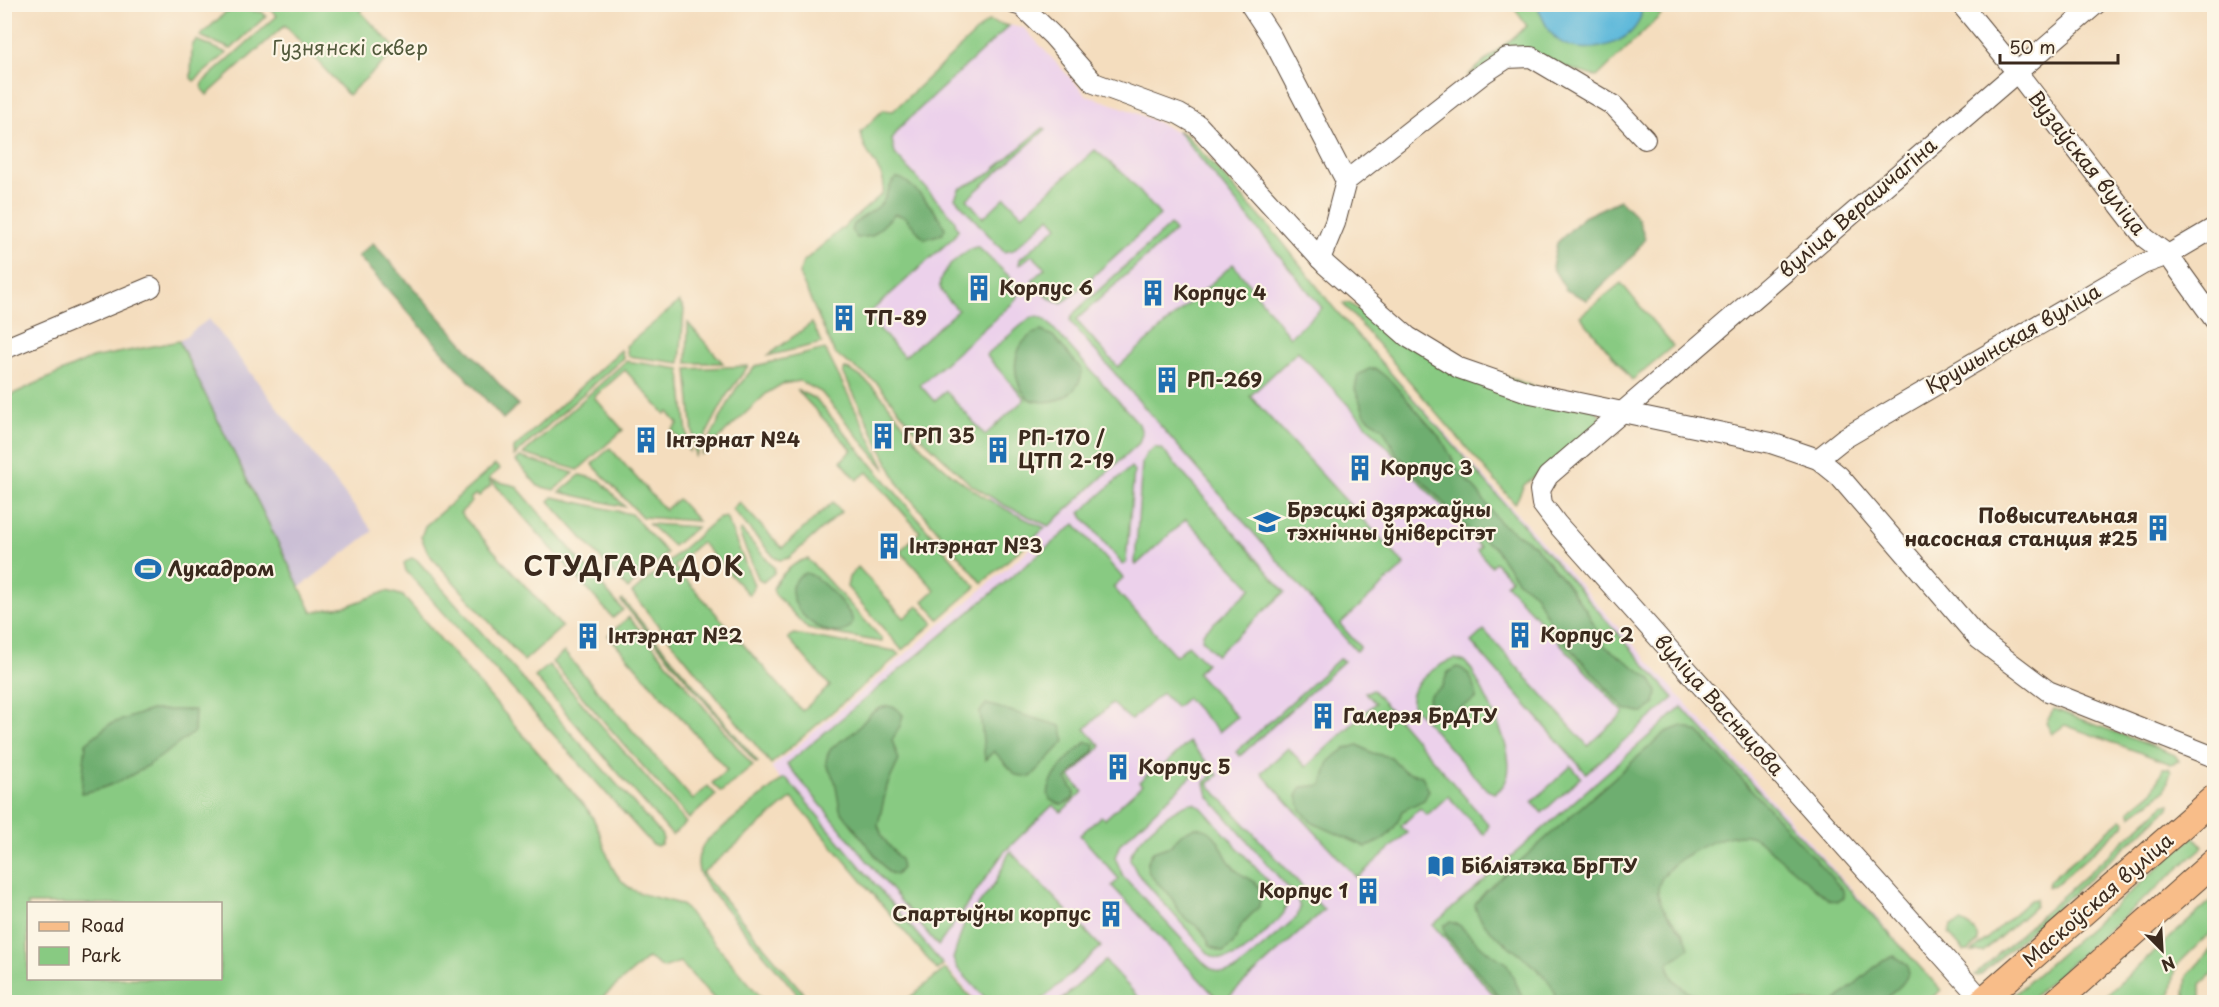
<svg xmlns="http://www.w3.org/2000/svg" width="2219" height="1007" viewBox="0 0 2219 1007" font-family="'Playpen Sans',sans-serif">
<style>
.built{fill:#ecd1eb}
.industrial{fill:#cbbfd5}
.green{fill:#88ca82;stroke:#627a50;stroke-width:1.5;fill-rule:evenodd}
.forest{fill:#6eae70;stroke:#546c47;stroke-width:1.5}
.water{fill:#5cb8da;stroke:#4c717c;stroke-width:1.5}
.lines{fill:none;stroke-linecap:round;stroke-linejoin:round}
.minor-casing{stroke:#574536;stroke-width:22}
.major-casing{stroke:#574536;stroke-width:28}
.minor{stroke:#fff;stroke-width:20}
.major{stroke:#f8bd89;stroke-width:26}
.labels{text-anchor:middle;stroke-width:4.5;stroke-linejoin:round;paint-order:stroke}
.park-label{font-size:20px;fill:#525a3c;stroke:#fcf5e5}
.street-label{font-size:20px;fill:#3b2a1e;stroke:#fcf5e5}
.poi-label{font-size:20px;font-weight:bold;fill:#3b2a1e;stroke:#fcf5e5;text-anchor:start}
.district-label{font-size:26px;font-weight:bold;letter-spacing:1.5px;fill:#3b2a1e;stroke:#fcf5e5}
</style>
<rect width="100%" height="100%" fill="#fcf5e5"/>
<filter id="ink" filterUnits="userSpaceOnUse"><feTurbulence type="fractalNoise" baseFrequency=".0167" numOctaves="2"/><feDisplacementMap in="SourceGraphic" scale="12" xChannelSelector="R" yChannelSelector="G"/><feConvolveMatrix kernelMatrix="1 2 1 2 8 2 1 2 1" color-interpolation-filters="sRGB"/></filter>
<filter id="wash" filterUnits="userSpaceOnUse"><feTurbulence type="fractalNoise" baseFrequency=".008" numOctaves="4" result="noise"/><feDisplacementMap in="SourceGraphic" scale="24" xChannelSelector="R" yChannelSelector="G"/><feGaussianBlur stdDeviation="1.35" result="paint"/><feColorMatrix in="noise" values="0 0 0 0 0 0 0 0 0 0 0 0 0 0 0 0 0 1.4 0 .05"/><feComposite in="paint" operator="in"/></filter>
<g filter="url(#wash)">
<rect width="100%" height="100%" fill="#f4ddbe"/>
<path class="built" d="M996,23l28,5 62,67 41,14 60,27 93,103 53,68 608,683 -14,12h-950l-206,-234 262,-222 -206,-225 98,-126 -53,-57z"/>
<path class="industrial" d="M209,319l164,212 -73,56 -121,-246z"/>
<g class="green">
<path d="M250,5h116l-6,6 37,39 -49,45 -63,-70 -78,70 -5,-6 1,-7 74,-66 -7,-8z"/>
<path d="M1512,5h143l6,10 -64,62 -34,-10 -33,-18 -63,27 60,-50z"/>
<path d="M238,9l24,3 4,4 -35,33 -31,-13 25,-23z"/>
<path d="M988,21l21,5 -110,102 -7,12 3,14 59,65 4,11 -4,7 -87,78 37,42 54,-47c-6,-7 -17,-15 -18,-23 -3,-14 26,-40 38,-40l35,33 5,15 -4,7 -94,83 14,16 12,-10 39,44 40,-36 -39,-44 44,-37 8,-2 7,3 94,105 3,9 -3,10 -90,83 -45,-21 -33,-20 -51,-49 -43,-53 -42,-29 -36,-80 4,-12 79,-68c9,-21 -19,-36 -21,-62l22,-22 10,1z"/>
<path d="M196,40l31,13 -33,28 -3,-3 1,-32z"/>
<path d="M1043,128l3,1 -79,70 16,19 22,-21 17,18 73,-65 31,26 34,39 -92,84 -7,4 -12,-5 -17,-18 13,-12 -13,-13 -13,10 1,-6 38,-33 -8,-9 -37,33 -9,2 -49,-54 4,-9 27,-13z"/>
<path d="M1177,130l10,6 93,103 53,68 341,391 -88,75 -115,-131 13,-12 104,116 36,-33 -118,-129 5,-5 -16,-17 -4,4 -14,-16 3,-3 -182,-196 -48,45 155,169 -65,59 20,23 -4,4 -284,-327 -2,-4 5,-8 95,-87 5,6 -99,89 42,47 115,-103 57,73 32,-29z"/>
<path d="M1621,283l52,63 -41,34 -52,-64z"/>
<path d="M679,302l5,7 -4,54 -52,-7 -2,-10z"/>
<path d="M1349,303l48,34 198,72 7,9 -4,7 -74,60 -9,19 -172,-200z"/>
<path d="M688,323l35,40h-36z"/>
<path d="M812,323l10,20 -55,13z"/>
<path d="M179,341l133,271 35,-6 40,-15 16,5 185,214c18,24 16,61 42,78 16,11 36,9 53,18l82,96h-48l-37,-40 -17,6 -15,-10 -51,44 -593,-1v-603l88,-40zM28,904h192v74h-192z"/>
<path d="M825,349l61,121 -65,-78 -21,-11 -18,3 -15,9 -66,62 35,-66 19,-23z"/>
<path d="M621,350l2,8 -109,98v-8z"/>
<path d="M626,361l54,8 9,82 -17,-21 6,-6 -10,-12 -3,2 -40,-44 -31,27 29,33 -45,40 -55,-16z"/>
<path d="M748,366l-21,29 -32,61 -8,-87z"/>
<path d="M845,368c34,14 53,53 77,79 36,38 76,60 123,81l-63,55 -83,-98 -56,-113z"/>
<path d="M797,390l19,9 160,188 -37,32 -16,-18 12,-11 -35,-39 20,-19 -53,-60 -10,8 -16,-19 11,-11z"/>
<path d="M1155,447l8,3 122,142 -69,63 -14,-16 1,-6 49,-45 -66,-69 -50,46 -1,-2 7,-100 4,-9z"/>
<path d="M610,448l55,62 13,-11 20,22 -56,-4 -50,-53z"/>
<path d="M520,457l54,16 -20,17 -16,-4 -22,-25z"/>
<path d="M495,465l5,4 -11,9 2,7 -12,11 -3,-2 -6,5 2,3 -12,11 102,114 -38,34 -96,-108 -7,-16 4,-11z"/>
<path d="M1131,467l3,4 -8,91 -3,3 -43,-52z"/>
<path d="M580,475l20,5 25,27 -65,-15z"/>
<path d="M491,480l25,6 107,124 -10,8z"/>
<path d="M553,497l78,17 36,39 -39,36 -79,-88z"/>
<path d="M739,502l43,46 51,-46 8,10 -52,46 -9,2 -5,-2 -43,-49z"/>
<path d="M726,517l28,68 -5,10 -48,-53 -27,24 128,145 28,-25 -42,-48 6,-4 101,17 4,4 -128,109 -139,-171 85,-74z"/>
<path d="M649,524l48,3 -24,19z"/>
<path d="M1075,524l48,54 -10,9 63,69 12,-11 18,18 -9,10 40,44 -18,15 -32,-34 -11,9 -14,-14 -31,27 -19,-17 -27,26 16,17 -31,31 13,15 -22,20 -8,-7 -49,47 -66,94 -151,-182z"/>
<path d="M741,530l34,39 -1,4 -11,9 -4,-2 -20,-47z"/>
<path d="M411,558l6,2 244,274 2,5 -2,5 -4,2 -5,-2 -246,-273 -2,-8z"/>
<path d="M808,559l74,80v3l-74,-13 -33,-35 -2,-5c3,-11 24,-30 35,-30z"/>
<path d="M858,567l46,51 14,-12 16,17 -32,27 -55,-63 2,-10z"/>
<path d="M623,600l135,162 -2,1 -135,-162z"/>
<path d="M629,617l124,149 -32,26 -9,-9 15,-13 -119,-135z"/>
<path d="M564,652l129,148 15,-14 8,9 -27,24 -137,-157z"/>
<path d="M1339,659l5,2 -104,95 -4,-4z"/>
<path d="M1455,659l10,3 7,8c12,26 61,103 22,123l-7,-3 -73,-82 -3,-8c0,-17 28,-37 44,-41z"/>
<path d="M549,665l137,158 -14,12 -137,-158z"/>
<path d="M1373,690l116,135 -5,10 -36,-39 -21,19 -7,-7 -19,18 6,7 -50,45 -96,-105 27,-25 18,19 69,-64 -10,-11z"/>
<path d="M1682,707l259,283 -14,12h-427l-67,-77z"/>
<path d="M2054,709l121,46 4,6 -8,3 -106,-39 -13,9 -6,-11z"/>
<path d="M1189,742l18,20 -87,82 -5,13 8,19 82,88c10,9 20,12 32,5l60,-52 3,-9 -3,-10 -89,-102 -3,-13 9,-12 4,4 -10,9 116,126 -101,92h-17l8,-7 -102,-109 7,-7 -39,-44 21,-19 4,3 37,-34 -3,-3 20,-18 3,3z"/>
<path d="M1571,766l10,11 -39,36 -10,-11z"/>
<path d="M2163,768h6l2,4 -6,18 -34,26 -2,-5 24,-20z"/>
<path d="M784,778l4,2 155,185 -6,5 -145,-172 -90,75 109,129h-7l-98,-117c-11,-15 -11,-29 0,-44z"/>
<path d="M1194,803l8,5 79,88 5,9 -2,8 -6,7c-17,15 -45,52 -69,34l-72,-81 -7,-14c1,-17 47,-57 64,-56z"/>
<path d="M2165,804h5l-1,4 -190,168 -4,-1z"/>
<path d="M2122,819l3,2 -1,4 -70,61 -6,1 1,-6z"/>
<path d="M2194,836l9,11 -176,155h-21z"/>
<path d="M1010,851l91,96 -62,55h-50l-31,-33 -5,-10 11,-35 31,-41z"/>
<path d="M2214,898v31l-38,37 -5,29 -8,7h-64z"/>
<path d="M2036,899l-1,7 -52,46h-11l58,-52z"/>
<path d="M1961,922c9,3 18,11 17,20l-9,9h-5l-15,-17 2,-8z"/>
<path d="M2214,946v26l-13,12v18h-17l3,-26z"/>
<path d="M1105,961l38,41h-84z"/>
<path d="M945,969l30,33h-71z"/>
</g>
<g class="forest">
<path d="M897,178c11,-1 47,41 48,51l-3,5 -18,5 -19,-22 -10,-3 -23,22 -15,2 -6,-8c5,-13 19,-15 29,-25 8,-8 8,-22 17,-27z"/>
<path d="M1620,200l18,18 7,20 -11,17 -47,45 -21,-10 -14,-23 5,-24 27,-26z"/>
<path d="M373,243l145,162 -15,14 -145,-163z"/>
<path d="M1041,331l12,5 29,34c-1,25 -31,38 -53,29 -21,-19 -18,-61 12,-68z"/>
<path d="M1369,369h7l15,12 51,59 18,33 18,19 22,31 34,22 31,37 21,28 20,37 44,31 7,14 -2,12 -12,9 -17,-3 -71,-79 -20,-37 -18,-14 -23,-33 -21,-13 -76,-80 -14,-25 -18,-14 -10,-26 3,-14z"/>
<path d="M805,573c13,1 47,38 48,49 -10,27 -65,-3 -61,-36l7,-10z"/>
<path d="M1458,667c12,4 19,20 18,32l-32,18 -11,-2 -6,-9 3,-11 12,-8 6,-15z"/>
<path d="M986,704l75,22 4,15 -34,36 -15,-2 -22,-24 -9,9 -5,-48z"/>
<path d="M888,706l8,2 7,7 -3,11 -8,14 7,20 -12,26 -9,39 5,13 17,21 2,9 -6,7 -8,-3 -48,-62 -5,-29 -9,-17c0,-21 19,-22 31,-35 11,-11 14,-20 31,-23z"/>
<path d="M151,710h44l-1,22c-34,26 -71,55 -113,61l5,-50 24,-19z"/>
<path d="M1682,726l16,6 9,9 136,149 1,8 -7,4 -8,-2 -72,-61c-4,-2 -9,-4 -13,-4 -24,-2 -88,29 -86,57 2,23 27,35 31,56l-21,16c4,23 22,27 38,38h-152c11,-30 -79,-66 -79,-98l11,-13 180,-159z"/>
<path d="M1087,742l8,2 -1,7 -28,28 9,13 -2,7 -11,6 -12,-5c-9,-16 23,-50 37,-58z"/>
<path d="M1358,745l14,8 19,4 13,14 18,5 7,15 -5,9 -22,11c-6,19 -17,31 -36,36l-55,-25 -10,-12 -4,-14 5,-9 20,-2 7,-24 16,-12z"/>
<path d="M1195,827c28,3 24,27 41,43 9,9 20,9 25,21l-2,16 -17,17 -9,20 -10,8 -13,-6c-11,-27 -17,-17 -30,-33 -5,-6 -6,-14 -12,-20 -12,-13 -30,-21 -15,-41l17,-6 11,-12z"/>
<path d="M1450,922l9,3 24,23 24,16 15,32 -2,6h-16l-59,-68 -1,-9z"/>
<path d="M1894,956l13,8c7,16 -16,30 -27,38h-46l49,-42z"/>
</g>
<path class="water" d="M1537,5h104c6,36 -56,55 -82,36 -11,-8 -17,-24 -22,-36z"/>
</g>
<g filter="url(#ink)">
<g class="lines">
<g class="minor-casing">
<g id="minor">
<path d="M1015,4l7,2 30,29 42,48 85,31 19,11 128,140 82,72 51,31 72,25 240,50 47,16 21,17 140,163 69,52 166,66"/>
<path d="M1250,4l21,32 75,145 -11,42 -15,36"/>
<path d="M1961,4l55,67 129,167 23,17 46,64"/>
<path d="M1346,181l138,-108 23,-15 24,-1 83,49 31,33"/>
<path d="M4,349l147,-62"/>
<path d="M1818,459l25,-20 300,-175 25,-9 46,-27"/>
<path d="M1983,1001l-426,-477 -15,-20 -2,-14 8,-14 548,-472"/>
</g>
</g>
<g class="major-casing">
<g id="major">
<path d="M1981,1002l233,-204"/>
<path d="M2056,1002l158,-140"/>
</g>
</g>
<use href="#minor" class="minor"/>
<use href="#major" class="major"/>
</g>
</g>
<defs>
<g id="building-bare" transform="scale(2.07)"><path d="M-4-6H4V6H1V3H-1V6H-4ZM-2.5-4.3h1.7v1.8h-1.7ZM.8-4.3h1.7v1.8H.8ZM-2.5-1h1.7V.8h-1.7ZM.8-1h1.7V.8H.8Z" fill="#1f6fb2" stroke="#fcf5e5" stroke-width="2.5" paint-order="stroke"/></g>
<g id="university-bare" transform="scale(2.07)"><path d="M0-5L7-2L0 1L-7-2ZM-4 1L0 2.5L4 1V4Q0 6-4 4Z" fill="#1f6fb2" stroke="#fcf5e5" stroke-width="2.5" paint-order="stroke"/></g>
<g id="stadium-bare" transform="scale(2.07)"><path d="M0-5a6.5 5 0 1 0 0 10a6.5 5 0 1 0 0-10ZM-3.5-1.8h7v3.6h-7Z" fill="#1f6fb2" stroke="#fcf5e5" stroke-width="2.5" paint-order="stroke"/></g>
<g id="library-bare" transform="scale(2.07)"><path d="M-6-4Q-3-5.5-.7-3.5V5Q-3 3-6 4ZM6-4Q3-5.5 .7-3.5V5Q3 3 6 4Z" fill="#1f6fb2" stroke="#fcf5e5" stroke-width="2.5" paint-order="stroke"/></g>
</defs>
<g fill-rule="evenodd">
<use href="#building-bare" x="979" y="288"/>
<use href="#building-bare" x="1153" y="293"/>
<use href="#building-bare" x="844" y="318"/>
<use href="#building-bare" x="1167" y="380"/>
<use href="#building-bare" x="883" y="436"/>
<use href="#building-bare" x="646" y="440"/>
<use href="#building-bare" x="998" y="450"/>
<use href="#building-bare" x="1360" y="468"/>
<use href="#university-bare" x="1267" y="522"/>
<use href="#building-bare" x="2158" y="528"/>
<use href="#building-bare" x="889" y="546"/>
<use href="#stadium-bare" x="148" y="569"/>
<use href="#building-bare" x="1520" y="635"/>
<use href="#building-bare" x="588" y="636"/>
<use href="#building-bare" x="1323" y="716"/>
<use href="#building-bare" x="1118" y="767"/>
<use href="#library-bare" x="1441" y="866"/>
<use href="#building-bare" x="1368" y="891"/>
<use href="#building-bare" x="1111" y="914"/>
</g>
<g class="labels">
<g class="park-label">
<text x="350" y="55">Гузнянскі сквер</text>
</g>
<g class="street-label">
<text transform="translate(2087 163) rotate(52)" y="7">Вузаўская вуліца</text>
<text transform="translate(1858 208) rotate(-41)" y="7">вуліца Верашчагіна</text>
<text transform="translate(2013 339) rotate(-30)" y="7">Крушынская вуліца</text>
<text transform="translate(1719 705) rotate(48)" y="7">вуліца Васняцова</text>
<text transform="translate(2098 900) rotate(-41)" y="7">Маскоўская вуліца</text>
</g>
<g class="poi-label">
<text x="999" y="295">Корпус 6</text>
<text x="1173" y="300">Корпус 4</text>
<text x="864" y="325">ТП-89</text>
<text x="1187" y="387">РП-269</text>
<text x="903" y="443">ГРП 35</text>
<text x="1018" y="445">РП-170 /<tspan x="1018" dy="23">ЦТП 2-19</tspan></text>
<text x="666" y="447">Інтэрнат №4</text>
<text x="1380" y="475">Корпус 3</text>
<text x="1287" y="517">Брэсцкі дзяржаўны<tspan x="1287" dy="23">тэхнічны ўніверсітэт</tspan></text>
<text x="2138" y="523" text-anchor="end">Повысительная<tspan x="2138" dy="23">насосная станция #25</tspan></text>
<text x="909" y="553">Інтэрнат №3</text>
<text x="168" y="576">Лукадром</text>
<text x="1540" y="642">Корпус 2</text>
<text x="608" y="643">Інтэрнат №2</text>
<text x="1343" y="723">Галерэя БрДТУ</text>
<text x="1138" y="774">Корпус 5</text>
<text x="1461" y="873">Бібліятэка БрГТУ</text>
<text x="1348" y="898" text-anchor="end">Корпус 1</text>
<text x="1091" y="921" text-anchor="end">Спартыўны корпус</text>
</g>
<g class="district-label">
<text x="634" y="576">СТУДГАРАДОК</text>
</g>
</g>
<rect width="2219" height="1007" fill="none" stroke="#fcf5e5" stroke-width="24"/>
<rect x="27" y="902" width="195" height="78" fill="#fcf5e5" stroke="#afa495" stroke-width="1.5"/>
<rect x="39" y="922" width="30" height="9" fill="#f8bd89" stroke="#afa495" stroke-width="1.5"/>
<text x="81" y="932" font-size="18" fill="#3b2a1e">Road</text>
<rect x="39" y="947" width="30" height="18" fill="#88ca82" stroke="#afa495" stroke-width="1.5"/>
<text x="81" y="962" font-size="18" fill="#3b2a1e">Park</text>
<g transform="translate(2162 950) rotate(156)" stroke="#fcf5e5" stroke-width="4.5" paint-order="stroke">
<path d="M0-4.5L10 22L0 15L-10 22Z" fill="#3b2a1e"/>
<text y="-9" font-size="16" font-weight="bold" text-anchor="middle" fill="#3b2a1e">N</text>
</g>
<path d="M2000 54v9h118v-9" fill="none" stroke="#3b2a1e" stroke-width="3"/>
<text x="2009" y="54" font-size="18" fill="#3b2a1e" stroke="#fcf5e5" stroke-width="4.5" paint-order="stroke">50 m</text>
</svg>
